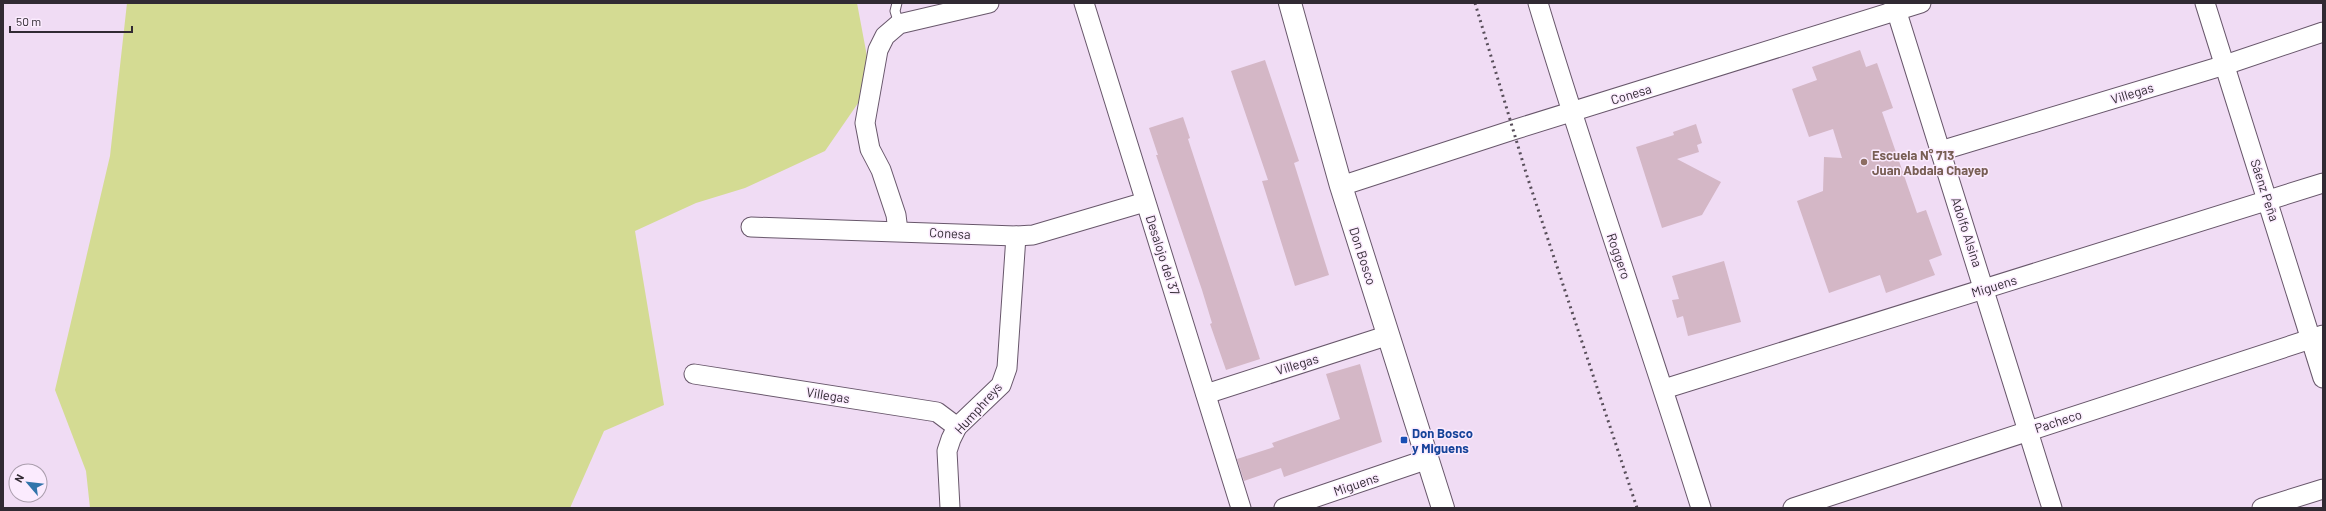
<svg xmlns="http://www.w3.org/2000/svg" width="2326" height="511" viewBox="0 0 2326 511" font-family="Barlow,sans-serif">
<style>
.green{fill:#d4db93}
.building{fill:#d4b7c6}
.lines{fill:none;stroke-linecap:round;stroke-linejoin:round}
.lane-casing{stroke:#68576b;stroke-width:11}
.street-casing{stroke:#68576b;stroke-width:21}
.secondary-casing{stroke:#68576b;stroke-width:24}
.lane{stroke:#fff;stroke-width:9}
.street{stroke:#fff;stroke-width:19}
.secondary{stroke:#fff;stroke-width:22}
.rail{stroke:#584e5a;stroke-width:3;stroke-dasharray:2 4;stroke-linecap:butt}
.education-dot{fill:#8d6e63;stroke:#fbebfe;stroke-width:1.5}
.transit-dot{fill:#1a4fb4;stroke:#fbebfe;stroke-width:1.5}
.labels{text-anchor:middle;stroke-width:3;stroke-linejoin:round;paint-order:stroke}
.street-label{font-size:13px;fill:#312a33;stroke:#fbebfe}
.education-label{font-size:13px;font-weight:bold;fill:#785e54;stroke:#fbebfe;text-anchor:start}
.transit-label{font-size:13px;font-weight:bold;fill:#164399;stroke:#fbebfe;text-anchor:start}
</style>
<rect width="100%" height="100%" fill="#f0dcf4"/>
<path class="green" d="M127,3h730l15,80 -47,68 -80,37 -49,15 -61,28 29,174 -60,26 -34,77h-480l-4,-37 -31,-81 55,-234z"/>
<g class="building">
<path d="M1860,50l6,17 11,-4 16,45 -11,4 35,101 9,-3 16,45 -13,5 6,15 -49,18 -6,-18 -51,18 -32,-92 26,-10 1,-34 18,1 -9,-29 -24,8 -17,-48 25,-9 -5,-13z"/>
<path d="M1265,60l34,101 -5,2 35,112 -34,11 -33,-105 6,-1 -37,-109z"/>
<path d="M1183,117l7,21 -2,1 72,220 -34,11 -16,-46 2,-1 -10,-33 -46,-135h2l-9,-27z"/>
<path d="M1696,124l6,19 -5,2 2,7 -22,7 44,23 -19,33 -40,13 -26,-81 38,-12 -1,-3z"/>
<path d="M1724,261l17,61 -53,14 -5,-20 -6,2 -5,-18 7,-1 -7,-23z"/>
<path d="M1360,364l22,78 -98,35 -3,-9 -37,13 -7,-22 37,-12 -2,-4 68,-24 -14,-45z"/>
</g>
<g class="lines">
<g class="lane-casing">
<path id="lane" d="M897,3l-2,8 4,13"/>
</g>
<g class="street-casing">
<g id="street">
<path d="M1084,3l157,505"/>
<path d="M1538,3c51,169 110,336 163,505"/>
<path d="M1894,3l158,505"/>
<path d="M2205,3l118,375"/>
<path d="M1940,151l285,-86 98,-33"/>
<path d="M1341,186l172,-56 408,-127"/>
<path d="M751,227l265,9 17,-1 112,-33"/>
<path d="M898,231l-2,-16 -15,-45 -11,-21 -5,-26 13,-73 7,-14 14,-12 90,-21"/>
<path d="M694,374l243,38 20,15"/>
<path d="M1664,389l659,-206"/>
<path d="M1206,394l183,-59"/>
<path d="M950,508l-3,-57 4,-12 6,-12 44,-42 6,-17 9,-132"/>
<path d="M1284,508l144,-49"/>
<path d="M1793,508l530,-173"/>
<path d="M2262,508l61,-19"/>
</g>
</g>
<g class="secondary-casing">
<path id="secondary" d="M1290,3l51,183 102,322"/>
</g>
<use href="#lane" class="lane"/>
<use href="#street" class="street"/>
<use href="#secondary" class="secondary"/>
<path class="rail" d="M1475,3l52,173 110,332"/>
</g>
<circle class="education-dot" cx="1864" cy="162" r="4"/>
<rect class="transit-dot" x="1400" y="436" width="8" height="8" rx="2"/>
<g class="labels">
<g class="street-label">
<text transform="translate(2132 93) rotate(-17)" y="5">Villegas</text>
<text transform="translate(1631 94) rotate(-17)" y="5">Conesa</text>
<text transform="translate(2265 190) rotate(72)" y="5">Sáenz Peña</text>
<text transform="translate(1967 232) rotate(72)" y="5">Adolfo Alsina</text>
<text transform="translate(950 233) rotate(3)" y="5">Conesa</text>
<text transform="translate(1163 255) rotate(72)" y="5">Desalojo del 37</text>
<text transform="translate(1363 256) rotate(72)" y="5">Don Bosco</text>
<text transform="translate(1619 256) rotate(71)" y="5">Roggero</text>
<text transform="translate(1994 286) rotate(-17)" y="5">Miguens</text>
<text transform="translate(1297 364) rotate(-17)" y="5">Villegas</text>
<text transform="translate(828 395) rotate(9)" y="5">Villegas</text>
<text transform="translate(978 408) rotate(-48)" y="5">Humphreys</text>
<text transform="translate(2058 421) rotate(-18)" y="5">Pacheco</text>
<text transform="translate(1356 484) rotate(-19)" y="5">Miguens</text>
</g>
<g class="education-label">
<text x="1872" y="160">Escuela N° 713<tspan x="1872" dy="15">Juan Abdala Chayep</tspan></text>
</g>
<g class="transit-label">
<text x="1412" y="438">Don Bosco<tspan x="1412" dy="15">y Miguens</tspan></text>
</g>
</g>
<rect width="2326" height="511" fill="none" stroke="#312a33" stroke-width="8"/>
<g transform="translate(28 483) rotate(298)"><circle r="19" fill="#fbebfe" stroke="#aa9ead"/>
<path d="M0-3L7 15L0 10L-7 15Z" fill="#3274ab"/>
<text y="-6" font-size="11" font-weight="bold" text-anchor="middle" fill="#312a33">N</text>
</g>
<path d="M10 26v6h122v-6" fill="none" stroke="#312a33" stroke-width="2"/>
<text x="16" y="26" font-size="12" fill="#312a33" stroke="#fbebfe" stroke-width="3" paint-order="stroke">50 m</text>
</svg>
